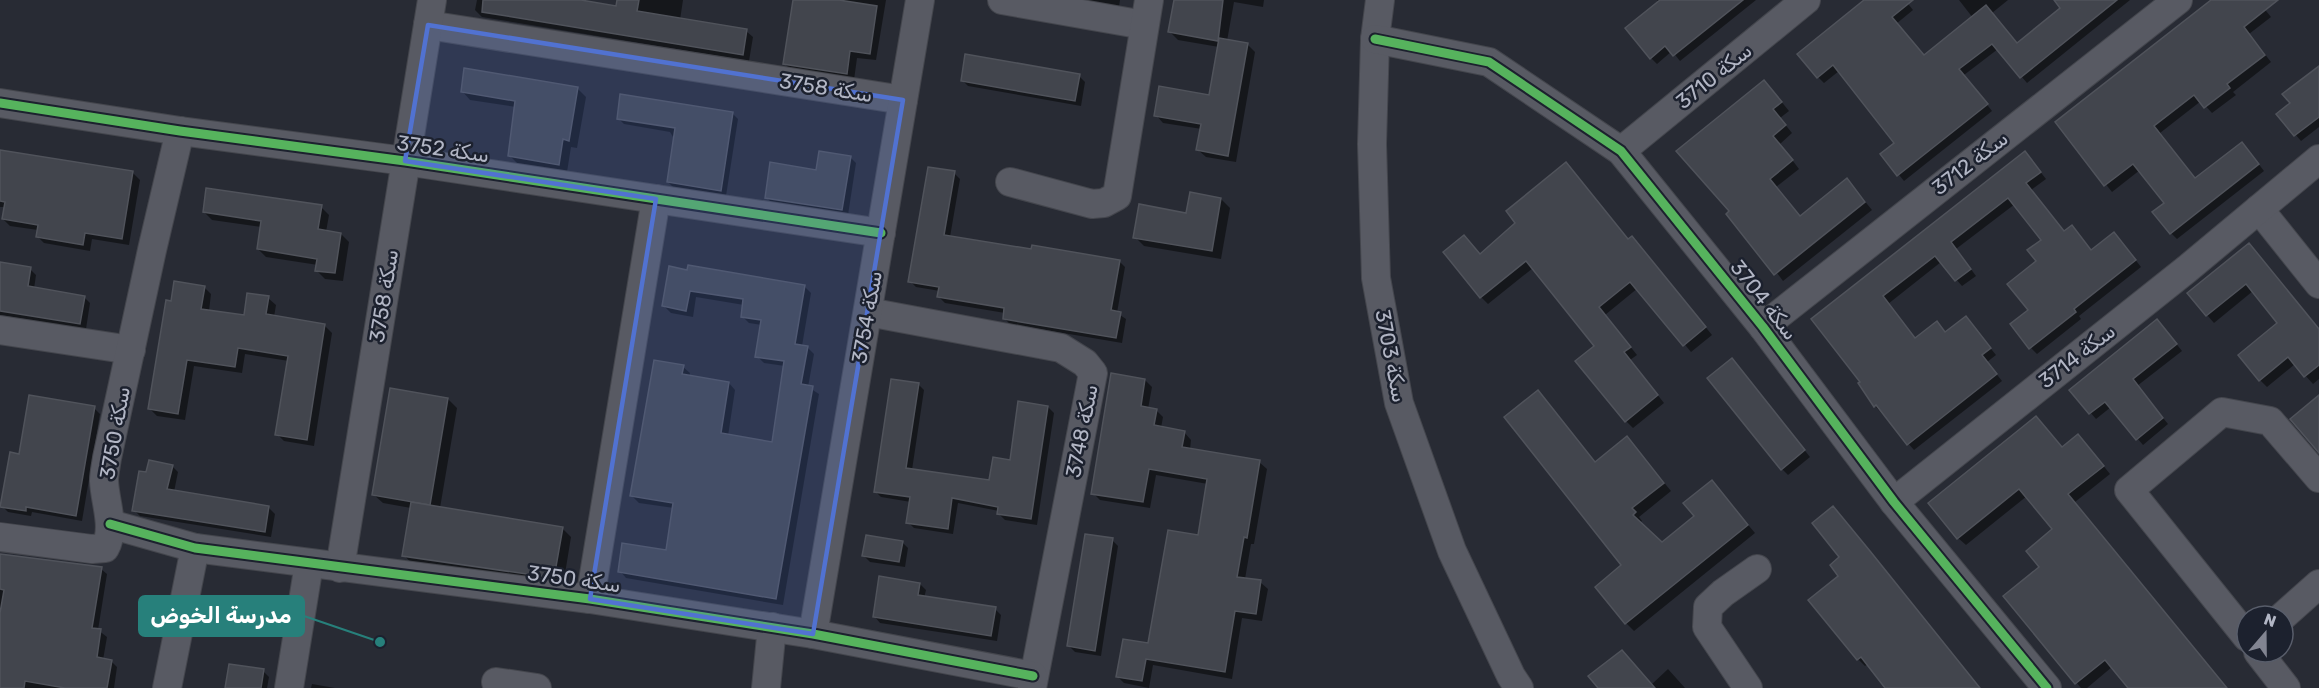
<svg xmlns="http://www.w3.org/2000/svg" width="2319" height="688" viewBox="0 0 2319 688" font-family="Rubik,Vazirmatn,sans-serif">
<style>
.shadow{fill:#0007}
.building{fill:#42454d;stroke:#50535b;stroke-width:1.5}
.lines{fill:none;stroke-linecap:round;stroke-linejoin:round}
.minor-casing{stroke:#44464d;stroke-width:30}
.minor{stroke:#585a63;stroke-width:28}
.cycleway-casing{stroke:#1c212e;stroke-width:13}
.cycleway{stroke:#56b35d;stroke-width:9}
.marked{fill:#5172d1;fill-opacity:0.2;stroke:#5172d1;stroke-width:4.5;stroke-linejoin:round}
.labels{text-anchor:middle;stroke-width:5;stroke-linejoin:round;paint-order:stroke}
.street-label{font-size:21px;fill:#b2b6c5;stroke:#1c212e}
.leader{fill:none;stroke:#27807b;stroke-width:2}
.callout-dot{fill:#27807b;stroke:#1c212e;stroke-width:2}
.callout{fill:#27807b;stroke:#27807b;stroke-width:2}
.callout-label{font-size:22px;text-anchor:middle;font-weight:bold;fill:#fff}
</style>
<rect width="100%" height="100%" fill="#282b34"/>
<g class="shadow">
<path d="M477,0h103l37,8 1,-8h65l-3,20 66,11 7,6 -4,24 -267,-44 -7,-7z"/>
<path d="M795,0h91l-10,60 -19,-2 -3,22 -62,-9 -7,-7z"/>
<path d="M1084,0h36l-1,7z"/>
<path d="M1196,0h68l-1,7 -29,-5 -7,39 20,3 8,8 -19,110 -30,-5 -8,-7 4,-21 -39,-6 -7,-8 54,-19 9,-49 -41,-7 -8,-8z"/>
<path d="M1657,0h99l-76,61 -8,-10 -15,13 -6,-6 8,-56z"/>
<path d="M1867,0h38l8,10 -17,14 28,33 49,-39 -14,-18h49l-16,13 26,31 44,-35 -7,-9h75l-103,83 -29,-34 -34,26 28,36 -88,70 -22,-27 15,-11 -58,-72 -15,12 -6,-6z"/>
<path d="M2213,0h57l-8,6 9,11 -22,17 22,28 -38,30 3,3 -24,18 -11,-12 -41,32 36,46 52,-29 16,21 -87,68 -6,-6 -5,-30 -26,-33 -28,22 -55,-69z"/>
<path d="M2319,67v60l-18,14 -23,-27 14,-10z"/>
<path d="M1079,76l6,6 -4,24 -113,-20 -6,-6z"/>
<path d="M577,88l9,9 -9,51 -6,-1 -4,25 -49,-8 -8,-8 6,-49 -46,-7 -8,-9z"/>
<path d="M1772,90l17,21 -9,7 12,15 -12,11 19,25 -23,18 24,30 54,-29 18,22 -89,71 -52,-70z"/>
<path d="M732,113l6,6 -12,77 -52,-8 -6,-6 7,-42 -5,-8 -46,-8 -6,-6z"/>
<path d="M0,152l133,21 7,7 -11,65 -37,-6 -2,12 -46,-8 -7,-7 1,-6 -28,-4 -7,-7 2,-12h-5z"/>
<path d="M850,157l6,6 -8,52 -76,-12 -6,-6z"/>
<path d="M2031,160l15,19 -15,11 34,42 27,19 28,-11 21,27 -62,49 2,3 -44,35 -6,-6 -1,-38 13,-70 -28,-36 -59,45 20,27 -14,10 -21,-24 -53,42 28,36 30,-7 20,-15 30,37 -9,7 15,19 -88,69 -39,-44 -13,-24 -49,-62z"/>
<path d="M954,173l6,6 -10,58 82,14 87,10 6,6 -8,46 9,6 -4,24 -112,-19 -6,-6 1,-5 -60,-10 -6,-6 1,-6 -24,-4 -6,-6z"/>
<path d="M1221,199l9,9 -9,51 -77,-13 -9,-9z"/>
<path d="M321,207l8,8 -3,17 15,2 8,8 -6,39 -18,-2 -8,-8 1,-6 -52,-8 -8,-8 4,-22 -50,-7 -8,-8z"/>
<path d="M1629,240l10,5 73,90 -21,17 -53,-64 -33,27 32,40 -7,5 34,43 -31,25 -7,-7 -30,-75 -63,-78 -45,36 -7,-7v-41z"/>
<path d="M2249,245l70,85v49l-6,5 -18,-20 -28,23 -7,-7 20,-57 -27,-32 -39,32 -7,-8z"/>
<path d="M0,264l30,5 6,6 -2,14 50,8 6,6 -4,26 -86,-14z"/>
<path d="M671,268l133,18 7,7 -9,53 5,1 7,7 -6,33 11,7 -36,211 -157,-27 -6,-7 47,-19 7,-44 -35,-5 -7,-7 51,-129 7,6 -1,4 40,6 6,7 -7,46 45,7 12,-77 -21,-3 -7,-7 5,-31 -13,-2 -7,-7 2,-11 -48,-8 -3,20 -22,-4 -7,-7z"/>
<path d="M204,287l7,7 -2,17 36,6 23,-19 8,7 -2,12 50,8 8,8 -18,113 -30,-5 -7,-7 12,-73 -44,-7 -3,19 -48,-7 -9,54 -28,-4 -7,-7 22,-107z"/>
<path d="M2163,327l19,24 -45,35 31,38 -25,21 -32,-38 -15,12 -25,-29z"/>
<path d="M1737,366l73,91 -22,18 -6,-6z"/>
<path d="M1145,380l7,7 -4,22 8,1 7,7 -2,11 23,4 7,8 -1,10 69,12 8,7 -13,75h-3l-6,35 15,3 8,7 -6,32 -20,-3 -10,61 -79,-14 -4,23 -25,-5 -7,-7 33,-31 49,-108 9,-53 -52,-9 -6,33 -50,-8 -7,-7z"/>
<path d="M918,384l6,6 -12,80 78,12 21,-21 37,-54 6,6 -17,112 -32,-5 -6,-6v-3l-41,-8 -5,31 -39,-6 -6,-6 3,-20 -30,-5 -6,-6z"/>
<path d="M448,399l9,9 -17,100 122,20 9,9 -8,49 -151,-22 -8,-9 7,-47 -28,-5 -9,-8z"/>
<path d="M94,408l6,6 -18,107 -50,-9 -1,4 -23,-4 -6,-6 18,-51z"/>
<path d="M2085,443l25,31 -35,28 152,186h-97l-18,-21 -25,21h-6l-76,-91 36,-30 13,-38 -27,-33 -61,49 -8,-7 104,-90z"/>
<path d="M1634,446l37,45 -32,26 3,4 -2,2 22,21 34,-27 16,-35 43,51 -121,98 -8,-8 -2,-58 -28,-102z"/>
<path d="M172,466l6,6 -4,20 95,16 6,6 -4,23 -131,-21 -6,-6 13,-36z"/>
<path d="M1112,540l6,6 -17,110 -26,-4 -6,-6z"/>
<path d="M902,542l6,6 -3,19 -35,-5 -6,-6z"/>
<path d="M0,555l101,14 6,5 -9,56 9,7 -4,23 8,1 6,6 -3,21h-114z"/>
<path d="M1841,557l138,131h-92l-19,-24 -3,2 -7,-7 -18,-83z"/>
<path d="M920,584l6,6 -2,8 71,11 6,6 -4,26 -117,-18 -5,-6z"/>
<path d="M1668,669l17,19h-85l51,-3z"/>
<path d="M263,671l6,6 -2,11h-41z"/>
<path d="M312,684l23,4h-24z"/>
</g>
<g class="building">
<path d="M483,0h98l35,6 1,-6h22l-2,11 110,18 -4,26 -261,-43z"/>
<path d="M793,0h46l38,6 -7,48 -20,-3 -3,23 -64,-10z"/>
<path d="M1174,0h49l-5,41 -50,-9z"/>
<path d="M1660,0h83l-70,56 -8,-10 -15,13 -25,-31z"/>
<path d="M1864,0h49l-21,17 32,38 62,-50 31,38 43,-35 -6,-8h63l-97,78 -28,-34 -33,25 29,35 -91,72 -17,-22 14,-11 -61,-78 -16,13 -20,-24z"/>
<path d="M2211,0h67l-34,27 21,28 -38,29 3,4 -26,20 -10,-13 -40,31 41,52 47,-36 17,22 -89,70 -18,-22 12,-9 -31,-39 -29,22 -49,-64z"/>
<path d="M1219,38l29,5 -20,113 -32,-6 5,-26 -47,-8 5,-30 50,9z"/>
<path d="M965,54l115,20 -5,27 -114,-20z"/>
<path d="M2319,66v51l-25,19 -18,-22 14,-11 -8,-9z"/>
<path d="M464,68l114,19 -9,54 -6,-2 -4,26 -51,-9 7,-55 -54,-9z"/>
<path d="M1764,80l18,22 -9,7 13,16 -13,11 20,24 -23,19 30,37 47,-38 18,24 -91,73 -48,-61 3,-3 -53,-60z"/>
<path d="M620,94l113,18 -12,79 -54,-9 8,-54 -58,-9z"/>
<path d="M0,150l133,21 -11,68 -37,-6 -2,12 -47,-8 2,-12 -36,-6 3,-17 -5,-1z"/>
<path d="M819,151l32,5 -9,54 -77,-12 5,-36 46,8z"/>
<path d="M2025,151l16,21 -15,11 38,48 8,-6 19,25 23,-18 22,28 -62,49 2,3 -47,37 -19,-25 18,-14 -21,-26 29,-23 -9,-11 14,-10 -33,-42 -57,44 20,27 -16,12 -20,-25 -52,40 32,42 22,-17 8,11 21,-16 25,32 -9,7 15,19 -90,71 -31,-40 -2,2 -16,-24 2,-1 -49,-63z"/>
<path d="M1566,162l62,77 4,-3 74,91 -23,19 -53,-64 -31,25 32,40 -7,5 34,43 -33,27 -50,-61 19,-15 -68,-85 -46,37 -37,-46 21,-17 16,19 35,-31 -9,-12z"/>
<path d="M928,167l27,4 -11,64 87,14 1,-4 88,15 -9,50 10,2 -5,26 -113,-19 1,-11 -67,-11 2,-10 -31,-5z"/>
<path d="M206,188l116,17 -4,24 23,4 -6,40 -20,-2 2,-12 -60,-10 4,-28 -58,-9z"/>
<path d="M1190,192l31,6 -9,53 -79,-13 6,-34 47,9z"/>
<path d="M2249,243l70,86v36l-15,12 -16,-20 -29,24 -21,-26 39,-32 -31,-39 -40,32 -19,-23z"/>
<path d="M0,262l31,5 -3,19 57,10 -5,28 -80,-13z"/>
<path d="M688,265l117,20 -10,59 13,2 -7,38 12,2 -37,213 -158,-27 4,-29 44,7 7,-47 -43,-7 24,-136 30,5 -2,9 47,8 -8,51 51,9 12,-81 -29,-4 6,-37 -20,-3 2,-18 -53,-8 -4,20 -24,-5 7,-40 18,4z"/>
<path d="M174,281l31,5 -4,23 43,6 3,-22 22,3 -3,18 59,10 -18,116 -32,-5 13,-79 -50,-8 -3,19 -48,-7 -9,54 -30,-5 18,-109 5,1z"/>
<path d="M2157,319l20,25 -44,35 30,39 -27,22 -31,-38 -16,12 -20,-24z"/>
<path d="M1732,358l73,92 -24,20 -74,-92z"/>
<path d="M1111,373l34,6 -4,27 16,3 -3,16 31,6 -3,16 78,13 -13,78 -3,-1 -7,40 24,3 -5,34 -21,-3 -10,61 -79,-13 -4,22 -26,-4 7,-38 25,4 20,-113 30,5 9,-56 -58,-10 -6,33 -52,-8z"/>
<path d="M891,379l28,4 -13,85 83,12 4,-23 17,3 8,-59 30,5 -17,113 -34,-5 1,-7 -46,-9 -4,31 -42,-6 4,-26 -36,-5z"/>
<path d="M390,388l58,10 -18,107 -58,-10z"/>
<path d="M1538,390l57,72 32,-26 37,47 -32,25 4,4 -3,3 29,27 32,-26 -11,-13 29,-23 36,45 -123,99 -30,-37 26,-22 -117,-148z"/>
<path d="M29,395l66,11 -19,110 -50,-9v4l-26,-4 10,-55 9,2z"/>
<path d="M2319,395v58l-29,-34z"/>
<path d="M2036,416l26,31 16,-13 26,32 -36,28 159,194h-99l-23,-28 -30,24 -72,-88 36,-29 -13,-16 26,-22 -33,-40 -62,50 -29,-36z"/>
<path d="M149,460l24,5 -6,24 102,17 -4,26 -133,-21 7,-40 7,1z"/>
<path d="M411,502l152,25 -9,51 -152,-22z"/>
<path d="M1833,506l37,45 110,137h-95l-24,-31 -4,3 -49,-60 30,-24 -8,-11 9,-8 -27,-34z"/>
<path d="M1085,534l28,4 -18,113 -28,-5z"/>
<path d="M866,535l37,6 -4,21 -37,-6z"/>
<path d="M0,554l102,13 -10,61 9,1 -4,28 15,3 -5,28h-42l-40,-7 -1,7h-24v-75l4,-23 -4,-1z"/>
<path d="M879,576l41,7 -2,12 78,12 -5,29 -118,-19z"/>
<path d="M1622,650l33,38h-57l-10,-12z"/>
<path d="M229,664l35,5 -3,19h-36z"/>
</g>
<g class="lines">
<g class="minor-casing">
<g id="minor">
<path d="M1002,0l142,25"/>
<path d="M1380,0l-5,39 -3,105 4,134 23,125 53,148 59,125 8,12"/>
<path d="M428,25l475,75"/>
<path d="M1375,39l114,23 132,89 142,176 131,175 153,186"/>
<path d="M0,103l180,28 225,30 476,72"/>
<path d="M1621,151l185,-151"/>
<path d="M1010,182l82,22 12,-1 13,-7 32,-196"/>
<path d="M2259,209l60,75"/>
<path d="M868,312l193,36 24,15 8,10 -61,315"/>
<path d="M1763,327l415,-327"/>
<path d="M0,330l131,20"/>
<path d="M1894,502l293,-233 132,-110"/>
<path d="M110,524l85,24 395,51 223,35 220,42"/>
<path d="M0,537l92,12 13,-1c11,-20 0,-45 -1,-67 0,-7 2,-16 3,-23l45,-208 28,-119"/>
<path d="M340,568l92,-568"/>
<path d="M590,599l66,-400"/>
<path d="M2283,616l36,-32"/>
<path d="M813,634l107,-634"/>
<path d="M2247,637l-118,-147 93,-78 48,9 49,57"/>
<path d="M2258,652l28,36"/>
<path d="M496,682l41,6"/>
<path d="M167,688l28,-140"/>
<path d="M289,688l20,-124"/>
<path d="M766,688l6,-61"/>
<path d="M1748,688l-41,-61 1,-20 15,-14 34,-24"/>
</g>
</g>
<use href="#minor" class="minor"/>
<g class="cycleway-casing">
<g id="cycleway">
<path d="M1375,39l114,23 132,89 142,176 131,175 153,186"/>
<path d="M0,103l180,28 225,30 476,72"/>
<path d="M110,524l85,24 395,51 223,35 220,42"/>
</g>
</g>
<use href="#cycleway" class="cycleway"/>
</g>
<path class="marked" d="M428,25l475,75 -90,534 -223,-35 66,-400 -251,-38z"/>
<g class="labels">
<g class="street-label">
<text transform="translate(1714 76) rotate(-39)" y="7">سكة 3710</text>
<text transform="translate(826 88) rotate(9)" y="7">سكة 3758</text>
<text transform="translate(443 149) rotate(8)" y="7">سكة 3752</text>
<text transform="translate(1970 163) rotate(-38)" y="7">سكة 3712</text>
<text transform="translate(384 296) rotate(-81)" y="7">سكة 3758</text>
<text transform="translate(1764 300) rotate(52)" y="7">سكة 3704</text>
<text transform="translate(867 317) rotate(-80)" y="7">سكة 3754</text>
<text transform="translate(1391 356) rotate(79)" y="7">سكة 3703</text>
<text transform="translate(2077 356) rotate(-38)" y="7">سكة 3714</text>
<text transform="translate(1082 431) rotate(-79)" y="7">سكة 3748</text>
<text transform="translate(115 433) rotate(-80)" y="7">سكة 3750</text>
<text transform="translate(574 579) rotate(8)" y="7">سكة 3750</text>
</g>
</g>
<path class="leader" d="M380 642L304 616"/>
<circle class="callout-dot" cx="380" cy="642" r="6"/>
<rect class="callout" x="139" y="596" width="165" height="40" rx="6"/>
<g class="callout-label">
<text x="221" y="623">مدرسة الخوض</text>
</g>
<g transform="translate(2265 634) rotate(20)"><circle r="28" fill="#1c212e" stroke="#585d6a" stroke-width="1.5"/>
<path d="M0-4.5L10 22L0 15L-10 22Z" fill="#828592"/>
<text y="-9" font-size="16" font-weight="bold" text-anchor="middle" fill="#b2b6c5">N</text>
</g>
</svg>
